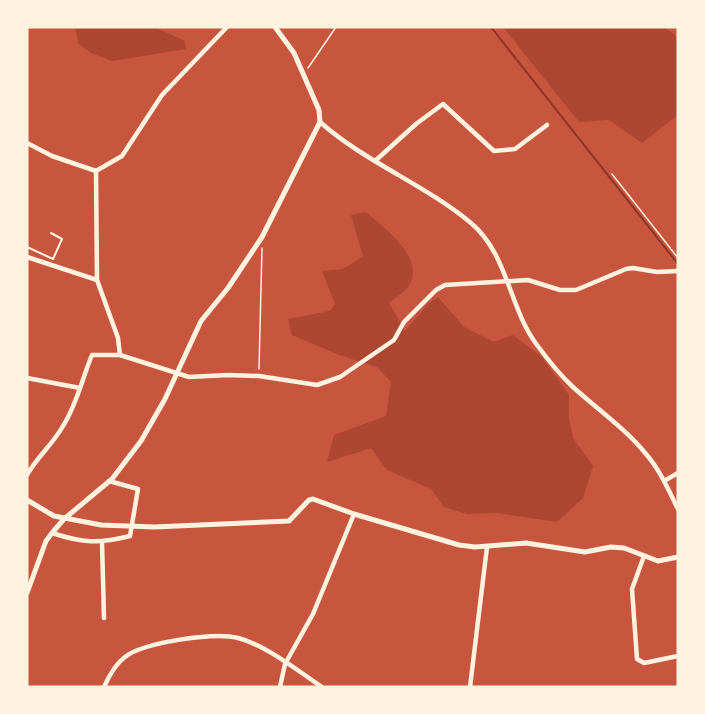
<svg xmlns="http://www.w3.org/2000/svg" width="705" height="714" viewBox="0 0 705 714" font-family="'Fira Sans',sans-serif">
<style>
.green{fill:#ae4732}
.lines{fill:none;stroke-linecap:round;stroke-linejoin:round}
.stream{stroke:#8f3625;stroke-width:2}
.path{stroke:#fff3e0;stroke-width:1.5}
.service{stroke:#fff3e0;stroke-width:2}
.minor{stroke:#fff3e0;stroke-width:4.5}
.tertiary{stroke:#fff3e0;stroke-width:5}
</style>
<rect width="100%" height="100%" fill="#c8553d"/>
<g class="green">
<path d="M75,27h79l31,14 1,8 -74,12 -21,-8 -13,-10z"/>
<path d="M503,27h161l11,8 3,7v73l-36,28 -33,-23 -30,2z"/>
<path d="M366,212c18,16 58,44 44,72 -4,7 -15,14 -21,19l16,28 23,-27 10,-7 26,30 30,15 19,-7 29,22 27,38v23l4,20 20,28 -10,32 -26,24 -61,-9 -29,1 -23,-7 -13,-18 -44,-19 -16,-22 -44,14 7,-27 52,-19 5,-34 -14,-15 -38,-12 -47,-20 -4,-16 42,-8 5,-7 -13,-33 21,-2 20,-13 -12,-41z"/>
</g>
<g class="lines">
<path class="stream" d="M491,27l187,237"/>
<g class="path">
<path d="M308,68l28,-41"/>
<path d="M612,174l66,84"/>
<path d="M259,369l3,-121"/>
</g>
<path class="service" d="M27,247l26,12 9,-20 -11,-6"/>
<g class="minor">
<path d="M320,122c45,40 104,62 151,101 37,31 38,85 66,122 11,15 22,29 36,42 24,22 52,41 73,67 14,16 23,37 32,55"/>
<path d="M27,143l25,13 44,15"/>
<path d="M375,161l41,-37 27,-20 51,47 21,-2 32,-24"/>
<path d="M96,171l26,-15 40,-61 65,-68"/>
<path d="M96,171l1,109 21,58 2,17"/>
<path d="M27,257l70,23"/>
<path d="M27,378l53,10"/>
<path d="M27,475c10,-18 26,-31 36,-49 14,-22 19,-47 29,-71h28l69,22 39,-2 31,1 58,9 23,-8 54,-37 10,-18 32,-32 9,-5 83,-5 32,10h16l50,-21 7,-1 24,4 21,-1"/>
<path d="M664,481l14,-8"/>
<path d="M52,533c31,10 46,11 78,3l8,-47 -29,-8"/>
<path d="M102,542l2,76"/>
<path d="M644,556l-12,33 5,70 7,4 34,-7"/>
<path d="M104,687c5,-11 11,-23 21,-30 19,-15 90,-25 113,-19 28,7 60,33 84,49"/>
<path d="M280,687l5,-23 28,-50 41,-100"/>
<path d="M470,687l17,-140"/>
</g>
<g class="tertiary">
<path d="M27,500l27,16 47,9 53,2 135,-6 20,-21 4,-1 41,15 105,31 16,2 51,-4 59,9 26,-5 13,1 34,13 20,-4"/>
<path d="M27,593l19,-52 6,-8 12,-14 48,-40 29,-38 24,-42 36,-78 27,-33 34,-51 58,-115 -1,-12 -25,-57 -19,-26"/>
</g>
</g>
<rect width="705" height="714" fill="none" stroke="#fff3e0" stroke-width="57"/>
</svg>
